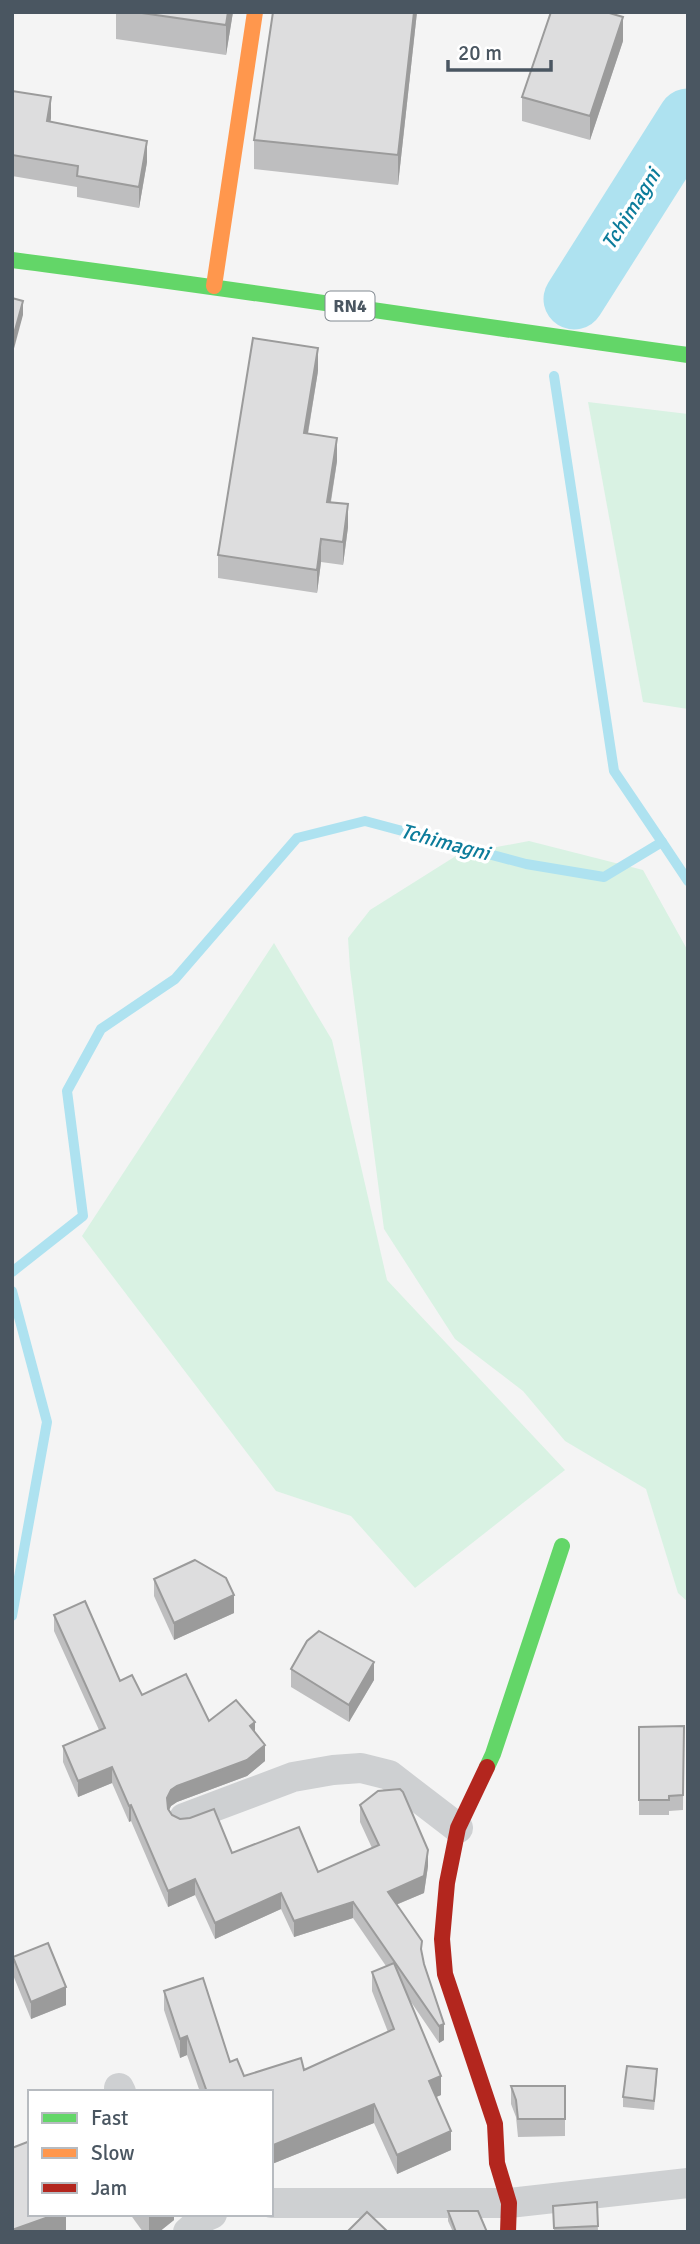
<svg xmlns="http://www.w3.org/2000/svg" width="700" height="2244" viewBox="0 0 700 2244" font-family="Signika,sans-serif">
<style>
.green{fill:#d9f2e3}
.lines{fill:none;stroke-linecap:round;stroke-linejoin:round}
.stream{stroke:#aee2f0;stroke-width:10}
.river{stroke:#aee2f0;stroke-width:61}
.street{stroke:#ced0d2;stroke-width:30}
.fast{stroke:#63d668;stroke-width:16}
.slow{stroke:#ff974d;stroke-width:16}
.jam{stroke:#b3261e;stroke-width:16}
.wall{fill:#bebebf}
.shaded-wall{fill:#9b9b9b}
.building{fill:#ddddde;stroke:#9b9b9b;stroke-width:2}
.labels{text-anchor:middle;stroke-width:7;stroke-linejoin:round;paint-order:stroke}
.shield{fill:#fff;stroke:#808990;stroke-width:2}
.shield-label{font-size:18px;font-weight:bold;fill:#4a5661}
.water-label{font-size:21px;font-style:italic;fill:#0c7c9b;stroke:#fff}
</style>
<rect width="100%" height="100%" fill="#f4f4f4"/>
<g class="green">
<path d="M588,402l100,12v295l-45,-7z"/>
<path d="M529,841l114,29 45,81v651l-10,-9 -32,-104 -81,-48 -42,-50 -68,-52 -71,-110 -34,-260 -2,-31 22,-28 89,-56z"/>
<path d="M274,943l58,97 55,240 178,190 -150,118 -64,-72 -75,-25 -194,-255z"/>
</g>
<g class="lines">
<g class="stream">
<path d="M662,842l26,39"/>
<path d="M12,1272l71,-56 -16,-125 34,-62 74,-50 122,-141 68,-17 161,43 78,13 58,-35 -48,-71 -60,-395"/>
<path d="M12,1291l35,131 -35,194"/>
</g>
<path class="river" d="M574,299l114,-180"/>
<g class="street">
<path d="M184,1818l109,-41 40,-7 28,-2 28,7 69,53"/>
<path d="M119,2088l2,4"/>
<path d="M271,2203h238l179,-20"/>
<path d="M188,2232l17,-15 7,-3"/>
</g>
<g class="fast">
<path d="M12,260c226,29 451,64 676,95"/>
<path d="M487,1767l6,-13 69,-208"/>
</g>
<path class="slow" d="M214,286l41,-274"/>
<path class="jam" d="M487,1767l-29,61 -11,55 -5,56 3,35 50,150 2,39 12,40 -1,29"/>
</g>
<g class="wall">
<path d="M116,12h117l-7,43 -110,-16z"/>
<path d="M273,12h144l-19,173 -144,-16v-29z"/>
<path d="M623,41l-33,99 -68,-19v-24z"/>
<path d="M12,91l39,27 -1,4 97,40 -8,46 -62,-11v-10l-65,-11z"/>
<path d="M318,371l-10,63 29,27 -6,41 17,25 -5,38 -22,-3 -4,31 -99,-15v-23z"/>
<path d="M154,1579l80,34 -60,27 -20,-44z"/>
<path d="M54,1615l66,66 22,14 67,26 46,11 10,29 -18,15 -70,26 -6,4 -2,4 3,5 60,38 86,19 54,-24 -12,-26v-17l68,61 -4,27 -28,12 26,49 22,86 -5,3 -30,-44 32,96 -5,2 15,53 -54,24 -23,-51 -102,41v7h-1v-79h-71l-13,-37 -7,3 -16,-48v-19l80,85 60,-6 84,-38 -16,-41v-19l14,-6 -33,-48 -59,19 -13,-28 -66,30 -20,-44 -27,12 -37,-86 -2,1 -17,-39 -34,14 -15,-35v-16l36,-16 -45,-99z"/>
<path d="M291,1669l83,11 -25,42 -58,-35z"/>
<path d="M684,1726l-1,84 -14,1v4h-30v-88z"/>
<path d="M13,1957l53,48 -35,14 -18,-44z"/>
<path d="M657,2079l-3,31 -31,-3v-10z"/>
<path d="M511,2086h54v50l-47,1 -2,-20 -5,-13z"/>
<path d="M597,2202l1,30h-44l-1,-26z"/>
<path d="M448,2211l39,21h-34l-5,-11z"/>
<path d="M130,2214h44v6l-15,12h-16z"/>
</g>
<g class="shaded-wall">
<path d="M228,12h5l-7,43v-30z"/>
<path d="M414,12h3l-19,173v-30z"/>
<path d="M623,17v24l-33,99v-24z"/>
<path d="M51,97v21l-4,24v-21z"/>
<path d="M147,141v21l-8,46v-21z"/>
<path d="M23,301v14l-11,41v-15z"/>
<path d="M318,348v23l-14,85v-23z"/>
<path d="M337,438v23l-10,63v-22z"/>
<path d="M348,504v23l-5,38v-23z"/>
<path d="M321,539v23l-4,31v-23z"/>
<path d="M234,1595v18l-60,27v-17z"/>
<path d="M374,1662v18l-25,42v-17z"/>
<path d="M255,1722v16l-5,-12z"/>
<path d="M265,1745v16l-18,15 -70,26 -6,4 -4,8v-16l4,-8 6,-4z"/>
<path d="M112,1767v16l-34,14v-16z"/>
<path d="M131,1805v16l-2,1v-16z"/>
<path d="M428,1850v16l-4,27 -36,15v-16z"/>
<path d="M195,1879v16l-27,12v-16z"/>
<path d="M281,1893v16l-66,30v-16z"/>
<path d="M353,1902v16l-59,19v-16z"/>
<path d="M66,1987v18l-35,14v-17z"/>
<path d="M444,2024v16l-5,3v-17z"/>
<path d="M187,2036v19l-7,3v-19z"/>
<path d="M441,2076v19l-12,5v-19z"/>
<path d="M374,2104v19l-102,41v7h-1v-25z"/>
<path d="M451,2131v19l-54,24v-19z"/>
<path d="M57,2214h9v18h-54v-2z"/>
<path d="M153,2214h21v6l-15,12h-10v-15z"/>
</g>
<g class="building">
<path d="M135,12h93l-2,13z"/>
<path d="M273,12h141l-16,143 -144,-15z"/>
<path d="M551,12h55l17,5 -33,99 -68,-19z"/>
<path d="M12,91l39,6 -4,24 100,20 -8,46 -62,-11 1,-10 -66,-11z"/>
<path d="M12,298l11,3 -11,40z"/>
<path d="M253,338l65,10 -14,85 33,5 -10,64 21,2 -5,38 -22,-3 -4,31 -99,-15z"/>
<path d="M195,1560l31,18 8,17 -60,28 -20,-44z"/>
<path d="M85,1601l35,80 12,-6 10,20 44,-21 23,47 27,-21 19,22 -5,4 15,19 -18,15 -70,26 -6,4 -4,8 1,11 4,6 8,4 10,-1 24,-9 18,44 67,-26 19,45 61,-27 -19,-40 18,-14 22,-2 3,3 25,58 -4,26 -36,16 34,49 -1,8 3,15 20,60 -5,2 -86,-124 -59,19 -13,-28 -66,30 -20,-44 -27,12 -37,-86 -2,1 -17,-39 -34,14 -15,-35 42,-18 -51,-113z"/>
<path d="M319,1631l55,31 -25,43 -58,-36 16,-28z"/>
<path d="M684,1726l-1,69 -14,1v4h-30v-73z"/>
<path d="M48,1943l18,44 -35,15 -18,-45z"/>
<path d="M394,1963l47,113 -12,5 22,50 -54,24 -23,-51 -103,42v-54h-64l-20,-56 -7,3 -16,-48 39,-13 27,84 7,-3 7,17 57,-18 3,12 90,-41 -22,-57z"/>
<path d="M627,2066l30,3 -3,32 -31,-4z"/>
<path d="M511,2086h54v33h-47l-2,-19z"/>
<path d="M30,2141v73h27l-45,16v-82z"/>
<path d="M597,2202l1,24 -44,2 -1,-22z"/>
<path d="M448,2211h30l9,21h-31z"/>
<path d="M367,2212l21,20h-41z"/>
</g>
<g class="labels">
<rect class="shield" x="325.5" y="291.5" width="49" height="29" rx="5"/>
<g class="shield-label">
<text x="350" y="312">RN4</text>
</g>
<g class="water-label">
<text transform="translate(631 209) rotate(-58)" y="7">Tchimagni</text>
<text transform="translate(445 842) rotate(15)" y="7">Tchimagni</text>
</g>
</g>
<rect width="700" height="2244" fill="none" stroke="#4a5661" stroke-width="28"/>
<rect x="28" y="2090" width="245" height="126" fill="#ffffff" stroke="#b7bbc0" stroke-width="2"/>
<rect x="42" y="2113" width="35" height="10" fill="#63d668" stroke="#b7bbc0" stroke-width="2"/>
<text x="91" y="2125" font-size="21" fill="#4a5661">Fast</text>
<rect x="42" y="2148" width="35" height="10" fill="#ff974d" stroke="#b7bbc0" stroke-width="2"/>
<text x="91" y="2160" font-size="21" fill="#4a5661">Slow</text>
<rect x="42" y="2183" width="35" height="10" fill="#b3261e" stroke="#b7bbc0" stroke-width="2"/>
<text x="91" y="2195" font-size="21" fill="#4a5661">Jam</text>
<path d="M448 60v10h103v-10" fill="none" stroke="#4a5661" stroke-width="3.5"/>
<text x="458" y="60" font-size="21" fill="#4a5661" stroke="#ffffff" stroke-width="5" paint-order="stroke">20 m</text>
</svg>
